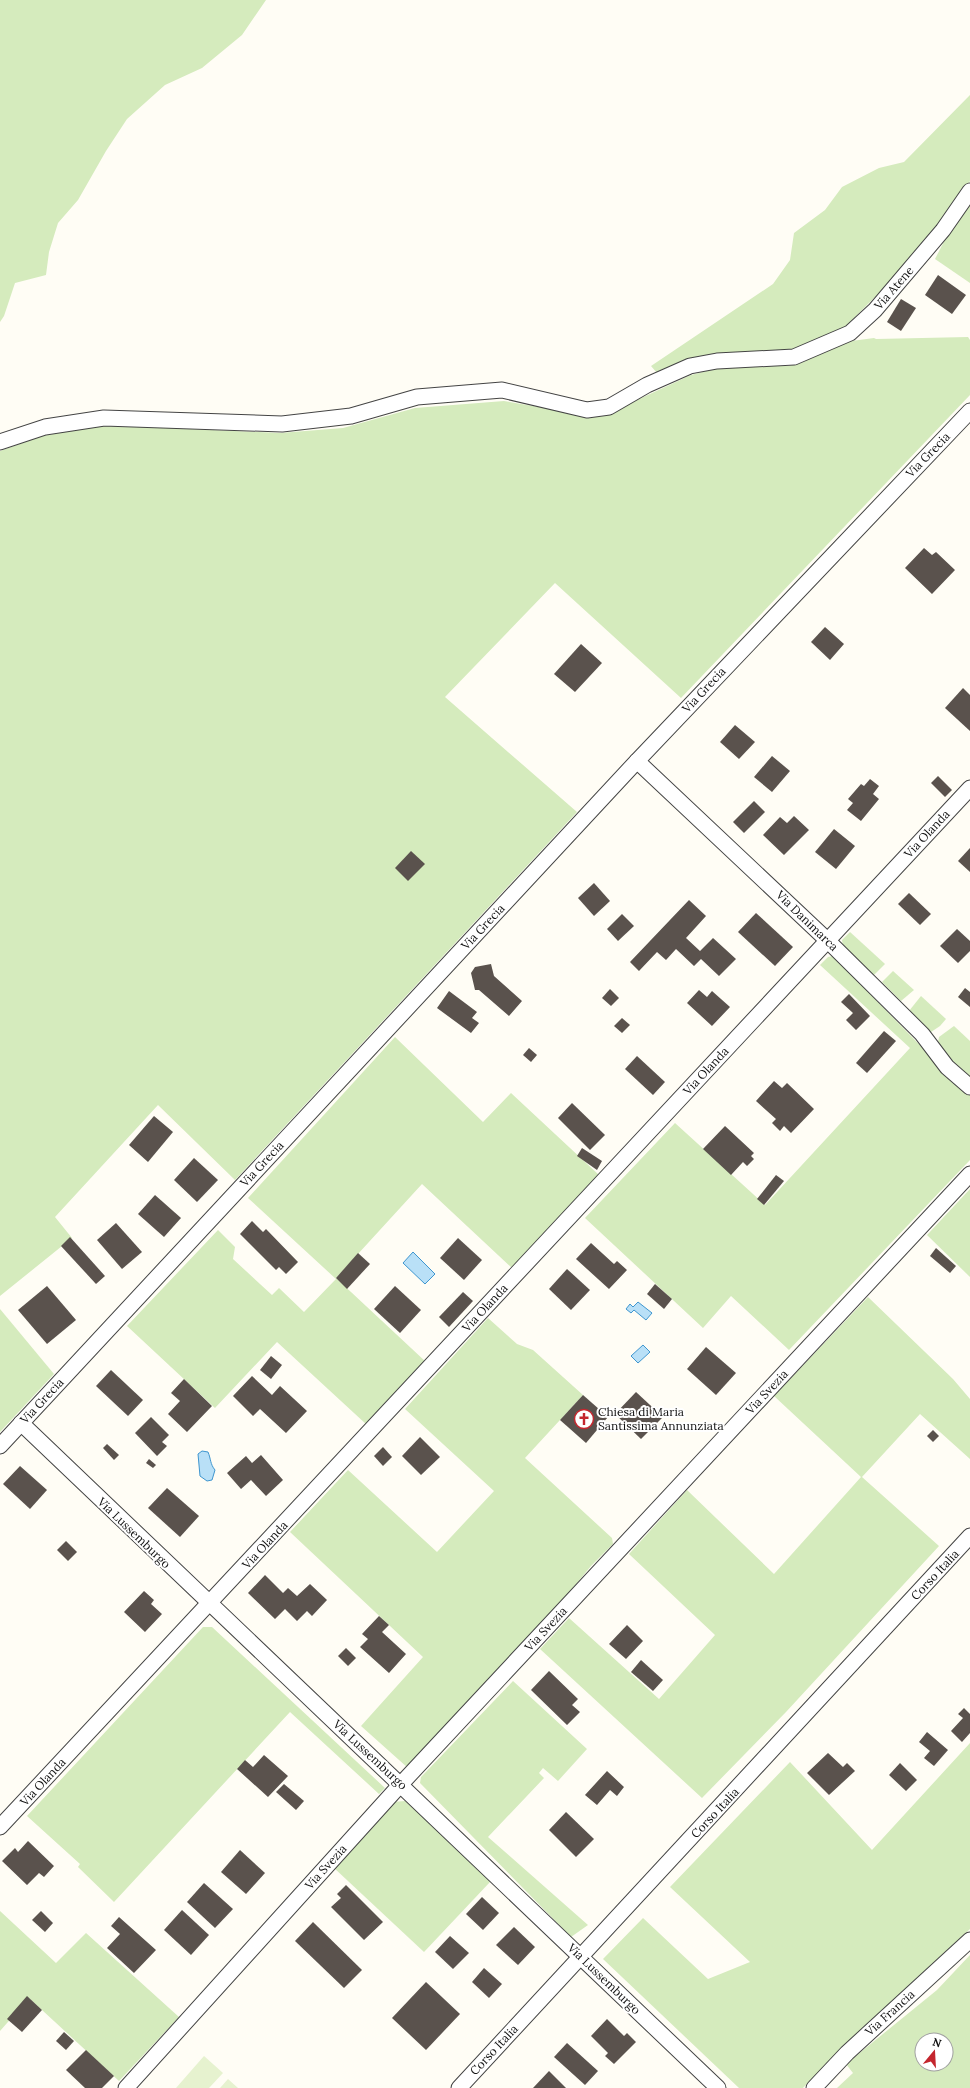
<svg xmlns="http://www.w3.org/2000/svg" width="970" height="2088" viewBox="0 0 970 2088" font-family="Lora,serif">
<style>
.green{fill:#d5ebbd;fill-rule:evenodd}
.pitch{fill:#e6f2cf}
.water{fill:#b9e0f7;stroke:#3f96cf}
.building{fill:#5a524d}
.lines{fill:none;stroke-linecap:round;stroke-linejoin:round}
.minor-casing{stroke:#444;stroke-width:17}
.minor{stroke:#fff;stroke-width:15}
.labels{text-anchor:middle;stroke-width:4;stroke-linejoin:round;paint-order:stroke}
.street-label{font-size:12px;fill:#111;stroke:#fff}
.poi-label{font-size:12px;fill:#111;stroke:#fff;text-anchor:start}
</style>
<rect width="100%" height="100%" fill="#fffdf5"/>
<g class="green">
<path d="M0,0h266l-24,35 -40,33 -37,17 -38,34 -21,32 -28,49 -20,23 -9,29 -3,23 -31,8 -11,33 -4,6z"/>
<path d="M970,95v86l-30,46 -53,58 -42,42 -48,24 -86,3 -54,19 -6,-7 122,-82 17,-24 4,-27 31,-23 17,-23 37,-19 25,-6z"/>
<path d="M970,200v83l-35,-24 16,-31z"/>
<path d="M968,337l2,3v55l-289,303 -126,-115 -110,114 132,115 -342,368 -77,-75 -103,112 17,21 -72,58v-845l42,-15 62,-11 176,8 63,-5 72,-20 89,-7 82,14 25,-3 80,-37 23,-6 23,-3h51l13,-3 43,-21 30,-4 2,1z"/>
<path d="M850,932l35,32 -11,11 -31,-29 -1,-6z"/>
<path d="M833,956l118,121 19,17v66l-181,190 -58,-54 -28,32 -118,-110 90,-95 90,82 145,-157 -90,-83 8,-8z"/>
<path d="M893,971l21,19 -13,11 -19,-19z"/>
<path d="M921,996l25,23 -6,7 -9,6 -22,-21z"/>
<path d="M954,1026l16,15v41l-13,-12 -19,-28 1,-5z"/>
<path d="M395,1037l88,85 28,-29 88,82 -87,93 -90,-84 -86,94 90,84 -59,63 -90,-83 -62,66 -88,-82 91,-96 17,17 -2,12 39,36 7,-7 25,24 32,-33 -88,-81z"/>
<path d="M970,1189v88l-43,-42z"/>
<path d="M868,1297l85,82 17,20v60l-50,-45 -58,63 77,69 -153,166 -84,86 -162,-149 29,-31 90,81 56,-64 -86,-81 58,-64 87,84 87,-97 -87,-81z"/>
<path d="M0,1309l54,65 -54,58z"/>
<path d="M488,1318l29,26 16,6 50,45 -58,63 87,80 1,6 -22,22 -33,40 -150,162 -47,-42 62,-69 -133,-125 58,-62 89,82 57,-61 -89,-82z"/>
<path d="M203,1627h9l173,161 -6,6 -89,-82 -176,190 -36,-35 2,-3 -53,-48z"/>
<path d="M513,1681l74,68 -29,32 -15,-13 -4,5 5,5 -56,59 100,88 -17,12 -151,-154 1,-6z"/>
<path d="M970,1743v186l-132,123 -35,36h-64l-136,-129 40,-41 65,61 42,-17 -80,-75 120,-125 82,88z"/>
<path d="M405,1801l70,60 15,21 -66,70 -91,-85 59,-65z"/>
<path d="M0,1911l56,52 30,-30 93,84 -60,64 -90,-83 -29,33z"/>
<path d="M970,1955v133h-133l16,-15 -7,-9 91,-74zM922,2040h24v24h-24z"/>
</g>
<g class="pitch">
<path d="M204,2056l19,17 -14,15h-33z"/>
<path d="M228,2079l10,9h-18z"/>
</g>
<g class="water">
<path d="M413,1252l22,22 -10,10 -22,-21z"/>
<path d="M638,1302l14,11 -6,7 -12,-10 -3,3 -5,-4 4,-5 3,3z"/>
<path d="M643,1345l7,7 -12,11 -7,-7z"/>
<path d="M202,1451l6,1c3,7 2,12 7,18l-3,10 -5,1 -7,-5 -2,-22z"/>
</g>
<g class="building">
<path d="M938,275l28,20 -14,19 -27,-19z"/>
<path d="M901,299l15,9 -15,23 -14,-9z"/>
<path d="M924,548l8,7 4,-3 19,18 -23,24 -27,-26z"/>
<path d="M825,627l19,17 -14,16 -19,-18z"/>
<path d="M581,644l21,19 -27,29 -21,-18z"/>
<path d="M963,688l7,7v36l-25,-23z"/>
<path d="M735,725l20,17 -16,17 -19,-17z"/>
<path d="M772,756l18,15 -18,21 -18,-15z"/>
<path d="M938,776l14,14 -7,7 -14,-14z"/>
<path d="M870,779l9,7 -6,8 6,5 -18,22 -14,-11 6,-7 -5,-4 13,-15 3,2z"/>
<path d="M754,801l11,11 -21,21 -11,-11z"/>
<path d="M794,816l15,14 -25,25 -21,-20 17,-18 7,6z"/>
<path d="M834,829l21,17 -19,23 -21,-17z"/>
<path d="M970,848v24l-12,-11z"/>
<path d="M411,851l14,13 -17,17 -13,-13z"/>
<path d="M594,883l16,18 -16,15 -16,-18z"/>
<path d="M909,893l22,21 -11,11 -22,-21z"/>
<path d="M689,900l17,16 -20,22 14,13 13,-13 23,21 -17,17 -18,-17 -7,7 -18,-17 -10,11 -9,-8 -18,19 -9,-9z"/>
<path d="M756,913l37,34 -18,19 -37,-34z"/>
<path d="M622,914l12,12 -16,15 -11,-12z"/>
<path d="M957,929l13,12v10l-12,12 -18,-17z"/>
<path d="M491,964l3,12 28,25 -13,15 -30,-26h-4l-4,-17 4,-6z"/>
<path d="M965,988l5,4v15l-12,-10z"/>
<path d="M610,989l9,9 -8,8 -9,-8z"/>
<path d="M699,990l8,7 5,-6 18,16 -18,19 -25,-23z"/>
<path d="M449,991l28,21 -5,6 7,5 -8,10 -34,-25z"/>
<path d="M849,994l21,22 -14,14 -10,-10 7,-7 -12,-11z"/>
<path d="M622,1018l8,7 -8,8 -8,-7z"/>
<path d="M884,1031l12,10 -29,32 -11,-10z"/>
<path d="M529,1048l8,7 -6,7 -8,-7z"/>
<path d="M637,1056l28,26 -12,13 -28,-26z"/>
<path d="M774,1081l8,7 5,-5 27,26 -23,24 -7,-7 -4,5 -8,-8 4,-4 -20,-18z"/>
<path d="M572,1103l33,32 -15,15 -32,-32z"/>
<path d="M154,1116l19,16 -25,30 -19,-17z"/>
<path d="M725,1126l29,27 -3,3 3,3 -7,7 -4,-4 -12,13 -28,-26z"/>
<path d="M582,1148l20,13 -5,9 -20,-14z"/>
<path d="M194,1158l24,22 -21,22 -23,-22z"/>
<path d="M776,1175l8,6 -20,24 -7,-6z"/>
<path d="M155,1195l26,23 -17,19 -26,-23z"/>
<path d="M252,1221l11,11 3,-3 32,33 -12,12 -7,-7 -3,3 -36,-36z"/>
<path d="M116,1223l26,29 -20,17 -25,-29z"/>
<path d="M70,1237l35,39 -9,8 -35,-38z"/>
<path d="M458,1238l24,22 -18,20 -24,-22z"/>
<path d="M591,1243l23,21 3,-3 10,9 -18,19 -33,-30z"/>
<path d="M936,1248l20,18 -6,7 -20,-17z"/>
<path d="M358,1253l12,11 -23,25 -11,-11z"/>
<path d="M567,1269l23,21 -19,20 -22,-21z"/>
<path d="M655,1284l17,15 -8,10 -17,-15z"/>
<path d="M47,1286l29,34 -29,24 -29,-34z"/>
<path d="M395,1286l26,24 -21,23 -26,-24z"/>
<path d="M463,1292l10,9 -24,26 -10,-10z"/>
<path d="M706,1347l30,26 -20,22 -29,-26z"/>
<path d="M271,1356l11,9 -11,14 -11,-9z"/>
<path d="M111,1370l32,30 -15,16 -32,-30z"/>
<path d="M252,1376l20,19 8,-9 27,25 -21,22 -26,-24 -7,7 -20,-20z"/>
<path d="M184,1379l28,27 -25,26 -19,-18 12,-13 -9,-8z"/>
<path d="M636,1392l27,25 -22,22 -26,-25z"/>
<path d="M583,1395l25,22 -22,26 -26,-23z"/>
<path d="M151,1417l18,18 -7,7 5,4 -10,10 -22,-23z"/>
<path d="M933,1430l6,6 -6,6 -6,-6z"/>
<path d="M420,1437l20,20 -19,18 -19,-19z"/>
<path d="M107,1444l12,11 -5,5 -11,-12z"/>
<path d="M383,1447l9,10 -9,9 -9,-10z"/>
<path d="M261,1455l22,25 -17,16 -15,-16 -10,9 -14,-16 19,-17 6,7z"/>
<path d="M149,1459l7,6 -3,3 -7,-5z"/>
<path d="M20,1466l27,24 -17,19 -27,-25z"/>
<path d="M167,1488l32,28 -19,21 -32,-29z"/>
<path d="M66,1541l11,11 -9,9 -11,-11z"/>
<path d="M265,1575l18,18 5,-5 9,8 13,-12 17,16 -15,16 -5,-5 -10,10 -12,-12 -10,10 -27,-26z"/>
<path d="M144,1591l10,9 -3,4 11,10 -17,18 -21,-20z"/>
<path d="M379,1616l10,9 -7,7 24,22 -17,19 -29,-26 8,-8 -6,-5z"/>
<path d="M627,1625l16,16 -17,18 -17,-15z"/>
<path d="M346,1648l10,10 -8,8 -10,-10z"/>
<path d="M641,1660l22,20 -10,11 -22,-19z"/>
<path d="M549,1671l29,28 -6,6 8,7 -13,13 -36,-35z"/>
<path d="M964,1708l6,6v19l-8,9 -11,-11 12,-13 -5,-4z"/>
<path d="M927,1732l21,18 -14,16 -10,-8 6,-7 -11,-9z"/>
<path d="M828,1753l15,14 4,-4 8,8 -26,24 -22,-22z"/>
<path d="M264,1755l24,21 -20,21 -31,-28 8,-9 8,7z"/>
<path d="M900,1763l17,17 -11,11 -17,-16z"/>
<path d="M607,1771l17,16 -7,9 -7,-6 -13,15 -12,-10z"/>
<path d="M284,1784l20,17 -8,9 -20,-18z"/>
<path d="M566,1812l28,27 -18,18 -27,-27z"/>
<path d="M28,1841l26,25 -10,11 -5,-4 -12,12 -25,-24 13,-13 3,4z"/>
<path d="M240,1850l25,23 -19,21 -25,-22z"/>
<path d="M204,1883l29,26 -18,19 -28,-26z"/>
<path d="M346,1885l37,37 -19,18 -33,-33 10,-9 -4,-4z"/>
<path d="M482,1897l17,16 -16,17 -17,-16z"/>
<path d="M182,1910l27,25 -18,20 -27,-25z"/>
<path d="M41,1911l12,12 -8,9 -13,-12z"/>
<path d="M119,1917l37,33 -22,23 -27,-25 13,-14 -9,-8z"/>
<path d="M313,1922l49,48 -18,18 -49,-47z"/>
<path d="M514,1927l21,20 -17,18 -22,-20z"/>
<path d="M450,1936l19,17 -16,16 -18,-17z"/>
<path d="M484,1968l18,16 -13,14 -17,-16z"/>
<path d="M426,1982l34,32 -34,36 -34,-32z"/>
<path d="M27,1996l15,14 -20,22 -15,-13z"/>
<path d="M607,2019l17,17 3,-3 9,9 -22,22 -9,-8 3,-3 -17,-17z"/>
<path d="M64,2032l10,9 -8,9 -10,-9z"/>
<path d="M567,2043l31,28 -13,14 -31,-28z"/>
<path d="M86,2050l28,26 -12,12h-17l-19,-18z"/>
<path d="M549,2071l17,17h-33z"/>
</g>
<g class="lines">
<g class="minor-casing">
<g id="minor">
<path d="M0,442l45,-15 59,-9 178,6 69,-8 66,-19 85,-7 85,20 22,-3 38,-22 43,-19 27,-5 77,-4 56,-24 25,-23 68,-80 27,-39"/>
<path d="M637,761l190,179 95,94 25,33 23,20"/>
<path d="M21,1423c231,223 466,442 697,665"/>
<path d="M0,1446l637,-685 333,-350"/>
<path d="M0,1827l970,-1039"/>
<path d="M126,2088l275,-304 569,-610"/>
<path d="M459,2088l511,-552"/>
<path d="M814,2088l33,-35 123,-113"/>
</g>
</g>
<use href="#minor" class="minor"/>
</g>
<defs>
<g id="church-ring" transform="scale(1)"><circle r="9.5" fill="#fff" stroke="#c4262e" stroke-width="1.5"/><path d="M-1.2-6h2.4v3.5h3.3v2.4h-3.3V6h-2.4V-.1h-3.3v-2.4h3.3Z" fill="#c4262e"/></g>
</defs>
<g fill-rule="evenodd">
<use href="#church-ring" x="584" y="1419"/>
</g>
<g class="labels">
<g class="street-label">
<text transform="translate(894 288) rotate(-49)" y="4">Via Atene</text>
<text transform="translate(928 455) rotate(-46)" y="4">Via Grecia</text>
<text transform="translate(704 690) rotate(-47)" y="4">Via Grecia</text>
<text transform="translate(927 834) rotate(-47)" y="4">Via Olanda</text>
<text transform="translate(807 921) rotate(44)" y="4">Via Danimarca</text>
<text transform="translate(483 927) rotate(-47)" y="4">Via Grecia</text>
<text transform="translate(706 1071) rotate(-47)" y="4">Via Olanda</text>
<text transform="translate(262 1164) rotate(-47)" y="4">Via Grecia</text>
<text transform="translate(485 1308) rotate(-47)" y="4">Via Olanda</text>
<text transform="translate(767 1392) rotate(-47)" y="4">Via Svezia</text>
<text transform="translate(42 1401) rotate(-47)" y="4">Via Grecia</text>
<text transform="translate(134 1533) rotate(44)" y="4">Via Lussemburgo</text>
<text transform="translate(265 1545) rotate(-47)" y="4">Via Olanda</text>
<text transform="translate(935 1575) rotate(-47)" y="4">Corso Italia</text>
<text transform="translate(546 1629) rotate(-47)" y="4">Via Svezia</text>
<text transform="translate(370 1755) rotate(43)" y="4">Via Lussemburgo</text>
<text transform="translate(43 1782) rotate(-47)" y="4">Via Olanda</text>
<text transform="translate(715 1813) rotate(-47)" y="4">Corso Italia</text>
<text transform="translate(326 1867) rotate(-48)" y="4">Via Svezia</text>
<text transform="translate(604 1979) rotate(44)" y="4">Via Lussemburgo</text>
<text transform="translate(890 2013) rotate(-42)" y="4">Via Francia</text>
<text transform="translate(494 2050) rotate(-47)" y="4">Corso Italia</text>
</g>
<g class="poi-label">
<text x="598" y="1416">Chiesa di Maria<tspan x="598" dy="14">Santissima Annunziata</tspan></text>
</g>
</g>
<g transform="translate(934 2052) rotate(18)"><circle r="19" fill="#ffffff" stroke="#a0a0a0"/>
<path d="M0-3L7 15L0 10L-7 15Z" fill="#c4262e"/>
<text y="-6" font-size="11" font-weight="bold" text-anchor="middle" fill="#111111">N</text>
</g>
</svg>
